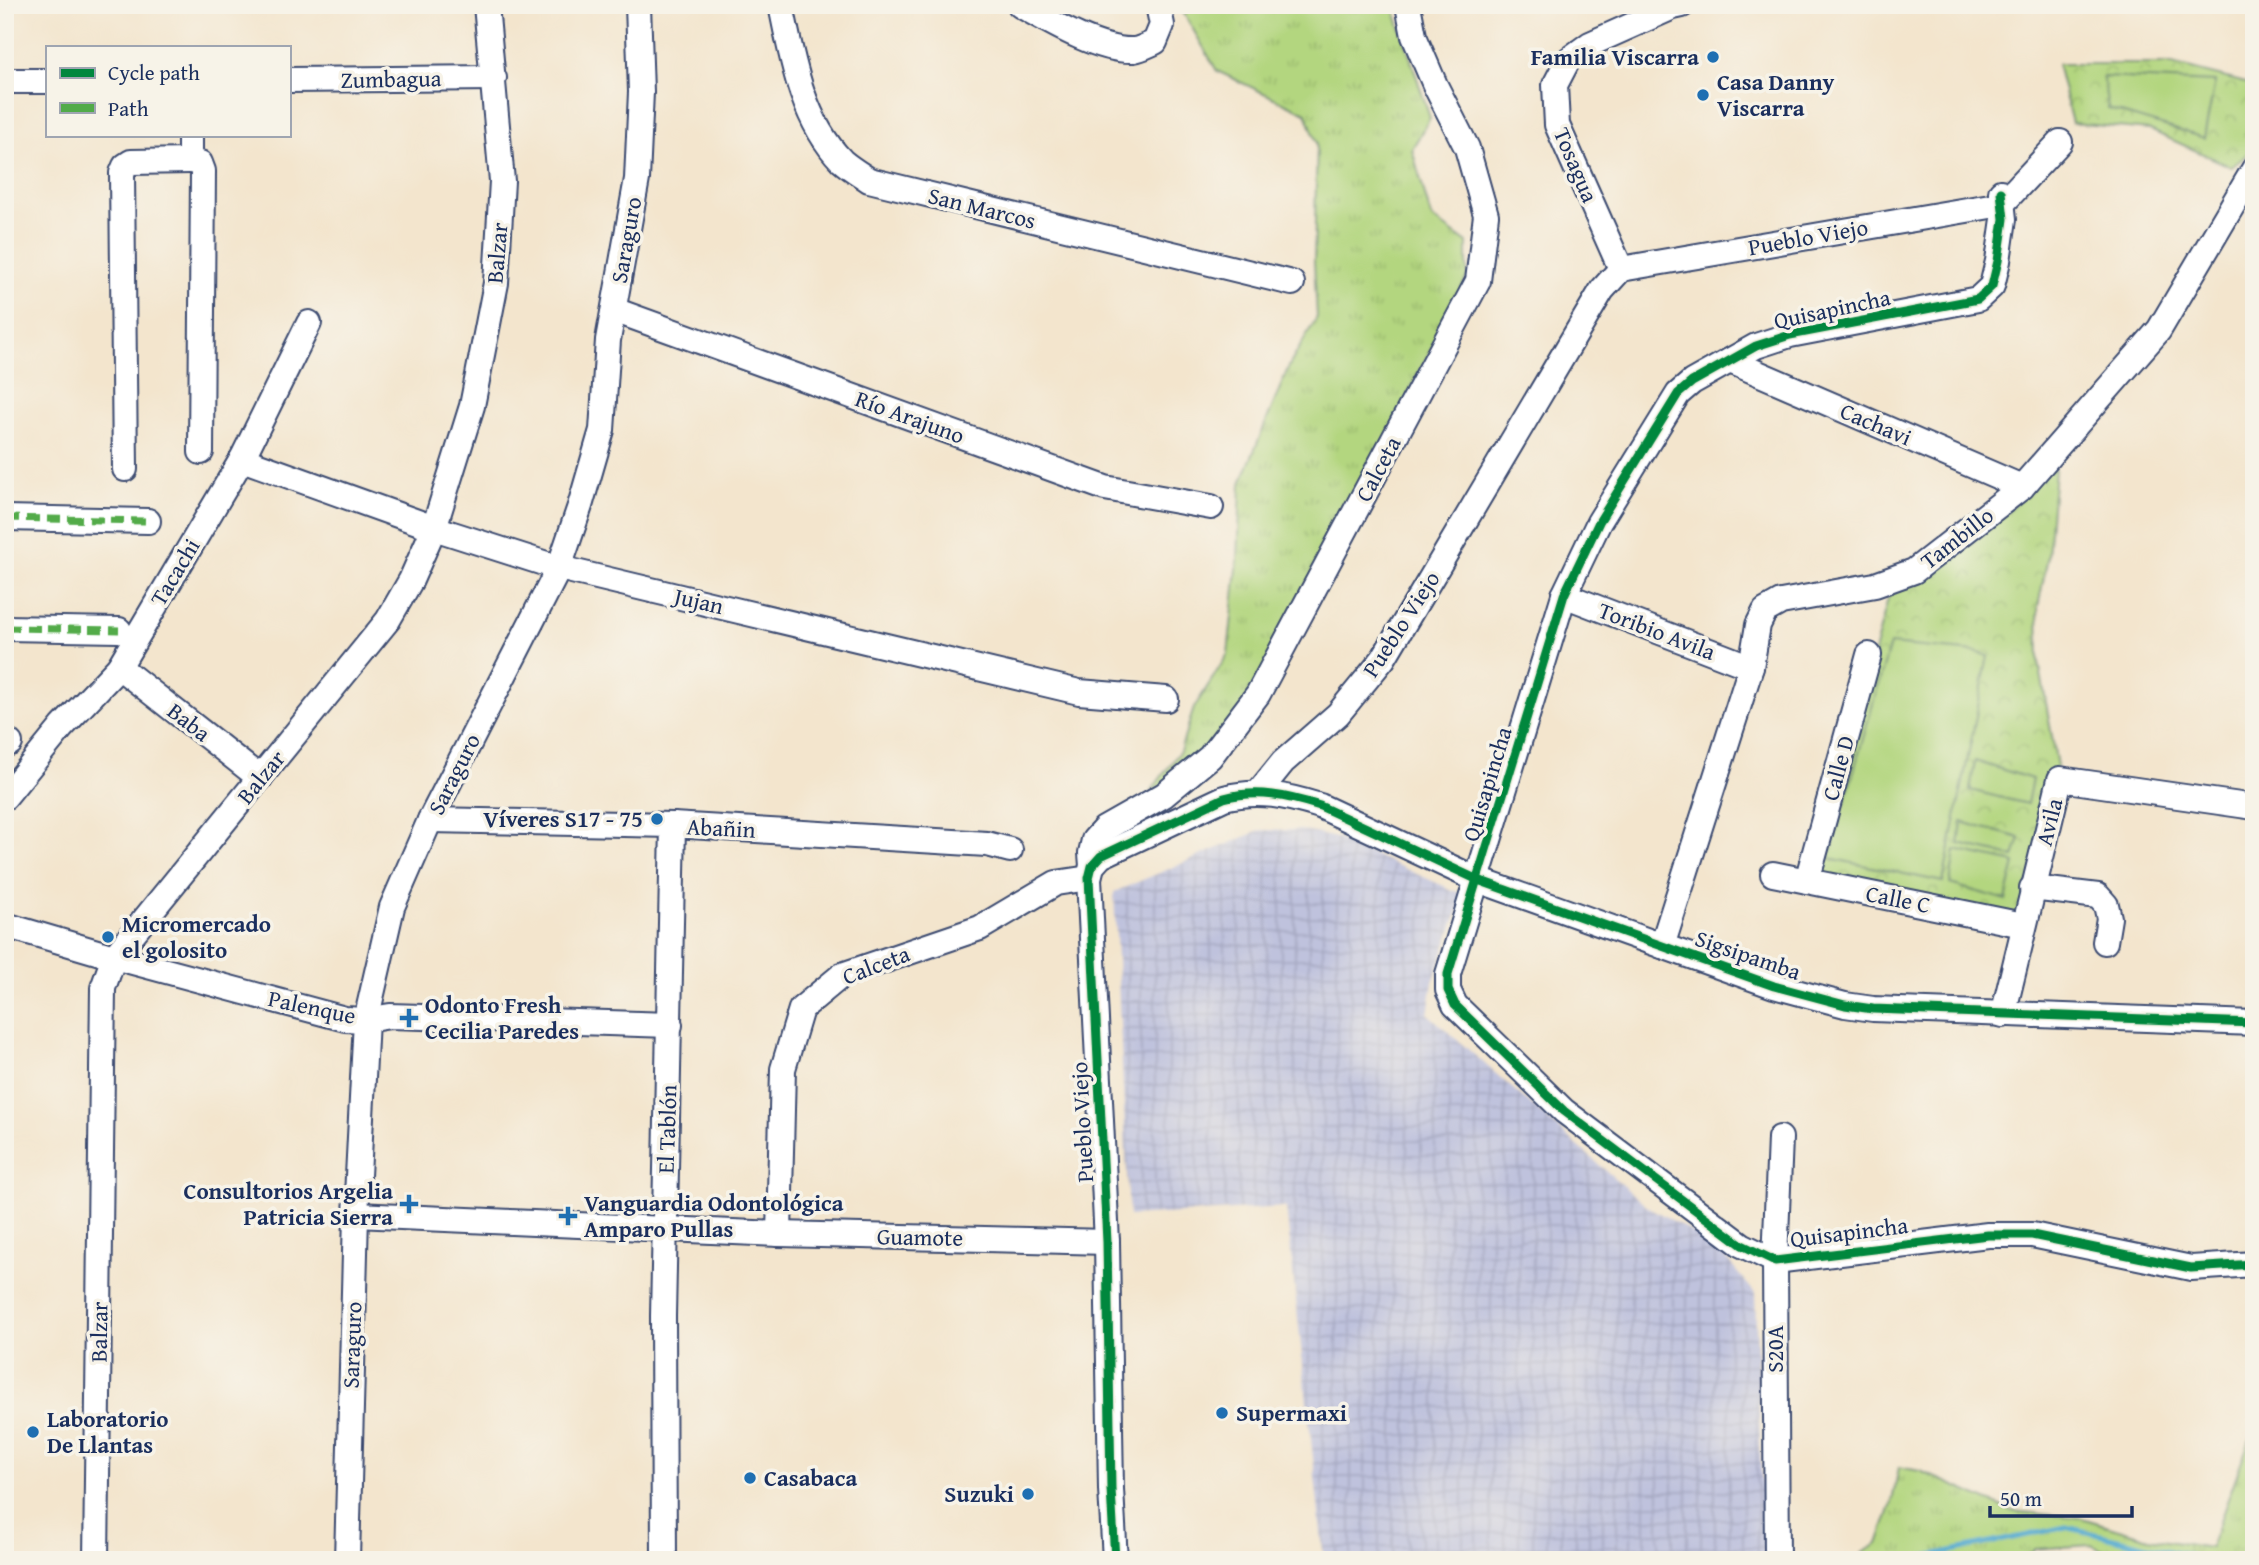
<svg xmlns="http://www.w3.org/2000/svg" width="2259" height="1565" viewBox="0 0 2259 1565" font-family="'Gentium Book Plus',serif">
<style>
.industrial{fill:url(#industrial-grid)}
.grass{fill:url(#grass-tufts);stroke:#67826e;stroke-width:2}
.park{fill:url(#park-crowns);stroke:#67826e;stroke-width:2}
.pitch{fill:#b3d67f;stroke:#67826e;stroke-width:2}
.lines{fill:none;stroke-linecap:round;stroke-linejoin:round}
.stream{stroke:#54abd1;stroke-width:5}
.minor-casing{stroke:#3b4a6f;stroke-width:28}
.minor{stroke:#fff;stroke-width:24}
.quiet{stroke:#52ab49;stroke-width:7;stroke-dasharray:14 7;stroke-linecap:butt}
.cycleway-casing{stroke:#f7f3e8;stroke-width:13}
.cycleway{stroke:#00873e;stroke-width:9}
.poi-dot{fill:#1f6fb2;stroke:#f7f3e8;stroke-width:2.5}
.labels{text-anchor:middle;stroke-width:7;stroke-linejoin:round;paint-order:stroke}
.poi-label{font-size:23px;font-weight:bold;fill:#1b2f5e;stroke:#f7f3e8;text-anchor:start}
.street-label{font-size:23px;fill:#1b2f5e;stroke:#f7f3e8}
</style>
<defs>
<pattern id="industrial-grid" width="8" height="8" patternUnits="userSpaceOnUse" patternTransform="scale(1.75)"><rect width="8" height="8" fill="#bfc2dd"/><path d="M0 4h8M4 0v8" fill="none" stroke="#a4a7c0"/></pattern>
<pattern id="grass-tufts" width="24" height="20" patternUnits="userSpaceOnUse" patternTransform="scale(1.75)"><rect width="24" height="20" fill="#b3d67f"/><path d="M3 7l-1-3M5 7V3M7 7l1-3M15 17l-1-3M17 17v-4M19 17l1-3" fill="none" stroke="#99b870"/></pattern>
<pattern id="park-crowns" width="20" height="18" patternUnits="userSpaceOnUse" patternTransform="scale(1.75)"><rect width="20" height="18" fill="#b3d67f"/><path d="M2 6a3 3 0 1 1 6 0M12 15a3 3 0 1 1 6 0" fill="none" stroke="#99b870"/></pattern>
</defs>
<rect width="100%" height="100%" fill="#f7f3e8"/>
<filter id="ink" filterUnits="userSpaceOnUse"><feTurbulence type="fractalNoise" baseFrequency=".0143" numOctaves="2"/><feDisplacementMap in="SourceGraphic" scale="14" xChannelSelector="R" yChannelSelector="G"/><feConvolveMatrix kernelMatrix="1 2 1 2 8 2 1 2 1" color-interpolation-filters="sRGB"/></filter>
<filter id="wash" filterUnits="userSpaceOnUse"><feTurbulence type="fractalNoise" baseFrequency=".00686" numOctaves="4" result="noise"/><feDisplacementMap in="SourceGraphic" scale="28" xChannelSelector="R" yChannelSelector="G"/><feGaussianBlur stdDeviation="1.57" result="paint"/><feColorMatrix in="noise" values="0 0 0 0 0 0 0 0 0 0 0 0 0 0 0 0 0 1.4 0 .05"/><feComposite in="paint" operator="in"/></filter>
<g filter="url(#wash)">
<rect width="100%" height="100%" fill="#f3e5cd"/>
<path class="industrial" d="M1261,830h40l35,8 128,57 -31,87 -5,32 217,191 68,39 42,49 9,267h-440l-38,-353 -157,9 -15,-324z"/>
<g class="grass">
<path d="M1179,5h218l-1,9 34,104 -18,31 19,68 36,26v34l-191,382 -64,93 -63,42 31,-43 14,-43 34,-54 10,-95 3,-76 48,-117 28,-49 -3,-55 3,-119 -11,-30 -89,-42z"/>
<path d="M2254,1428v132h-130l-33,-15 -56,4 -10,11h-163v-7l16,-9 13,-38 8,-39 21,4 92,40 70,7 67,20 61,10z"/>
</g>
<g class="park">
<path d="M2057,64h115l78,20 4,24v40l-22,19 -82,-37 -78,-7z"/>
<path d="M2048,468l7,2 -7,86 -10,51 1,55 18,104 -38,153 -202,-43 72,-282 80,-50 46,-40z"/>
</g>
<g class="pitch">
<path d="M2103,77l112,5 -11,56 -96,-29z"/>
<path d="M1890,644l86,8 12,4 -45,226 -114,-24z"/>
<path d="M1975,761l57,18 -5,25 -57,-14z"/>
<path d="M1962,822l58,16 -6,19 -55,-13z"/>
<path d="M1955,850l60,13 -9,37 -56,-16z"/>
</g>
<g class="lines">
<g class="stream">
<path d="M1908,1560l158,-33 141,33"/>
<path d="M2246,1560l8,-17"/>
</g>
</g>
</g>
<g filter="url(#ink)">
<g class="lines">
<g class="minor-casing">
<g id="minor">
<path d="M781,5c11,54 21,115 61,156 8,7 18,13 27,19l423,103"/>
<path d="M1020,5c30,17 80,47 114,45 7,-1 14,-5 21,-8l7,-17 -4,-20"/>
<path d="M289,80l205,-2"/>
<path d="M5,81h42"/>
<path d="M190,161l10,2 3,8 -2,281"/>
<path d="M2001,192l3,27 -6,42 -6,25 -14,13 -188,36 -34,11 -64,36 -14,12 -79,128 -35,73 -116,379v16l7,15 109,106 178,134 33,16 213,-26h44l159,33 63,-4"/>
<path d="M1621,269l-64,-144 -2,-40 13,-25 22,-16 83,-37 9,-2"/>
<path d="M614,310l491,178 106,19"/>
<path d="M1730,361l292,126"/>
<path d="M242,459l192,69 125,40 520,124 87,7"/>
<path d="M125,469l-3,-296 3,-7 6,-4 59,-1v-26"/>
<path d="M5,518l143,3"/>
<path d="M1564,595l187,72"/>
<path d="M5,628l114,2"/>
<path d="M119,667l141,111"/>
<path d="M5,743h5"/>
<path d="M1258,793l25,-31 55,-48 45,-55 219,-369 19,-21 381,-65 58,-62"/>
<path d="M5,797l57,-70 57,-60 123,-208 67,-136"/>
<path d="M430,820l243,5 314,19 23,6"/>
<path d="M1092,866l-1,-13 3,-13 10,-11 60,-34 46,-38 48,-63 220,-413 8,-66 -19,-67 -32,-63 -21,-49 -6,-31"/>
<path d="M1773,874l250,51"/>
<path d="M1807,881l62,-226"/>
<path d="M2032,888l66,8 8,9 3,13 -4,24"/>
<path d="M5,925l109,32 231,62 21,1 24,-4 280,9"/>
<path d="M1662,946l89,-279 7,-42 7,-14 16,-9 94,-17 39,-14 108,-84 137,-157 95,-161"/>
<path d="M2003,1015l57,-236 194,28"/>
<path d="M356,1215l423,19 328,8"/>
<path d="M779,1234l4,-165 18,-60 41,-34 138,-47 76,-45 33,-5"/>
<path d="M96,1560l7,-572 11,-31 274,-337 23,-40 23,-52 38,-122 24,-123 6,-102 -16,-176"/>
<path d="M347,1560l9,-345 10,-195 26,-113 38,-87 129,-252 21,-62 22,-76 6,-90 29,-161 4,-87 -3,-87"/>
<path d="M664,1560l-1,-244 10,-491"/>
<path d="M1115,1560l-4,-71 -4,-247 -18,-364 3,-12 9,-10 123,-58c34,-9 64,-2 96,8l158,74 296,106 71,19 28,4 381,14"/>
<path d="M1777,1560l-2,-299 5,-123"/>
</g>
</g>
<use href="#minor" class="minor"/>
<g class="quiet">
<path d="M5,518l143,3"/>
<path d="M5,628l114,2"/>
<path d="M5,743h5"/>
</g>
<g class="cycleway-casing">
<g id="cycleway">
<path d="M2001,192l3,27 -6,42 -6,25 -14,13 -188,36 -34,11 -64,36 -14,12 -79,128 -35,73 -116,379v16l7,15 109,106 178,134 33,16 213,-26h44l159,33 63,-4"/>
<path d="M1115,1560l-4,-71 -4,-247 -18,-364 3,-12 9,-10 123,-58c34,-9 64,-2 96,8l158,74 296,106 71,19 28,4 381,14"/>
</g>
</g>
<use href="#cycleway" class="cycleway"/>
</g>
</g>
<g class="poi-dot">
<circle cx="1713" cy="57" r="7"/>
<circle cx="1703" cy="95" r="7"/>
<circle cx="657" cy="819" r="7"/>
<circle cx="108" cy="937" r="7"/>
<path d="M405.5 1007.5h7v7h7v7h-7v7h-7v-7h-7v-7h7z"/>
<path d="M405.5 1193.5h7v7h7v7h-7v7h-7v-7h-7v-7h7z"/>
<path d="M564.5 1205.5h7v7h7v7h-7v7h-7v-7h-7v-7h7z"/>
<circle cx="1222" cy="1413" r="7"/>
<circle cx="33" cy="1432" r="7"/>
<circle cx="750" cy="1478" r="7"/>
<circle cx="1028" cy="1494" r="7"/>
</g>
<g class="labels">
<g class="poi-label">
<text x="1699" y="65" text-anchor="end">Familia Viscarra</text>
<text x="1717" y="90">Casa Danny<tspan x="1717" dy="26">Viscarra</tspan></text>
<text x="643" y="827" text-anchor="end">Víveres S17 - 75</text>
<text x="122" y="932">Micromercado<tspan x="122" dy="26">el golosito</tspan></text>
<text x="425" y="1013">Odonto Fresh<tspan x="425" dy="26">Cecilia Paredes</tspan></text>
<text x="393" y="1199" text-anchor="end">Consultorios Argelia<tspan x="393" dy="26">Patricia Sierra</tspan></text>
<text x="584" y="1211">Vanguardia Odontológica<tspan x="584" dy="26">Amparo Pullas</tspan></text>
<text x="1236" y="1421">Supermaxi</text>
<text x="47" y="1427">Laboratorio<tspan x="47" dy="26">De Llantas</tspan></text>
<text x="764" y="1486">Casabaca</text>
<text x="1014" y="1502" text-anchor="end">Suzuki</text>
</g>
<g class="street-label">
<text transform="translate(391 79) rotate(-1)" y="8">Zumbagua</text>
<text transform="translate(1576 165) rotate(67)" y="8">Tosagua</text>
<text transform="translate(982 208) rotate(14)" y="8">San Marcos</text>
<text transform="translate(1808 237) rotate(-10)" y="8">Pueblo Viejo</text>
<text transform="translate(626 240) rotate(-80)" y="8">Saraguro</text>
<text transform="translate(497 253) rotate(-85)" y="8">Balzar</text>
<text transform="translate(1832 309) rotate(-12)" y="8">Quisapincha</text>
<text transform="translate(910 417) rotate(20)" y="8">Río Arajuno</text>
<text transform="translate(1876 424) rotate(23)" y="8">Cachavi</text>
<text transform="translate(1378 469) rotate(-62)" y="8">Calceta</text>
<text transform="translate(1957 538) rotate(-38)" y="8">Tambillo</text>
<text transform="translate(175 572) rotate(-59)" y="8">Tacachi</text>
<text transform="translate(699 601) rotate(13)" y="8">Jujan</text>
<text transform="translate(1401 624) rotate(-57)" y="8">Pueblo Viejo</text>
<text transform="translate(1657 631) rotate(21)" y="8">Toribio Avila</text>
<text transform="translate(189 722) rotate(38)" y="8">Baba</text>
<text transform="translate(1838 768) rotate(-75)" y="8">Calle D</text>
<text transform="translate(454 774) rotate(-63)" y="8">Saraguro</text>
<text transform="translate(261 777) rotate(-51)" y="8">Balzar</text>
<text transform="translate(1487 784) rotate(-73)" y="8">Quisapincha</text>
<text transform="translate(2049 822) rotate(-76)" y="8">Avila</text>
<text transform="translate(721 828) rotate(3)" y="8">Abañin</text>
<text transform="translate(1898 899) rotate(11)" y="8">Calle C</text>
<text transform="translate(1748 955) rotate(19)" y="8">Sigsipamba</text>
<text transform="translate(876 965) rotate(-21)" y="8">Calceta</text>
<text transform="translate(312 1007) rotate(12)" y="8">Palenque</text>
<text transform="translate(1082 1122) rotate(-93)" y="8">Pueblo Viejo</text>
<text transform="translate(667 1129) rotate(-88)" y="8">El Tablón</text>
<text transform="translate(1849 1232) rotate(-7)" y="8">Quisapincha</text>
<text transform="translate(920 1237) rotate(1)" y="8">Guamote</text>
<text transform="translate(99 1332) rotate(-89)" y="8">Balzar</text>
<text transform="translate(352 1345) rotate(-88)" y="8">Saraguro</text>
<text transform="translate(1775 1349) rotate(-90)" y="8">S20A</text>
</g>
</g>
<rect width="2259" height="1565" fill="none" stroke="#f7f3e8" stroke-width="28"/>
<rect x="46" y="46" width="245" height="91" fill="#f7f3e8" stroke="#9fa5b1" stroke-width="2"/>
<rect x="60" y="68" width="35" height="10" fill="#00873e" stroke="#9fa5b1" stroke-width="2"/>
<text x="108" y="80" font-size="21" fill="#1b2f5e">Cycle path</text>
<rect x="60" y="103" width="35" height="10" fill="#52ab49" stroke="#9fa5b1" stroke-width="2"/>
<text x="108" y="116" font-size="21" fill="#1b2f5e">Path</text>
<path d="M1990 1506v10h142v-10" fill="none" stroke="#1b2f5e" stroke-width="3.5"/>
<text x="2000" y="1506" font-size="21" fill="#1b2f5e" stroke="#f7f3e8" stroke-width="5" paint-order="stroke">50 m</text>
</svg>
